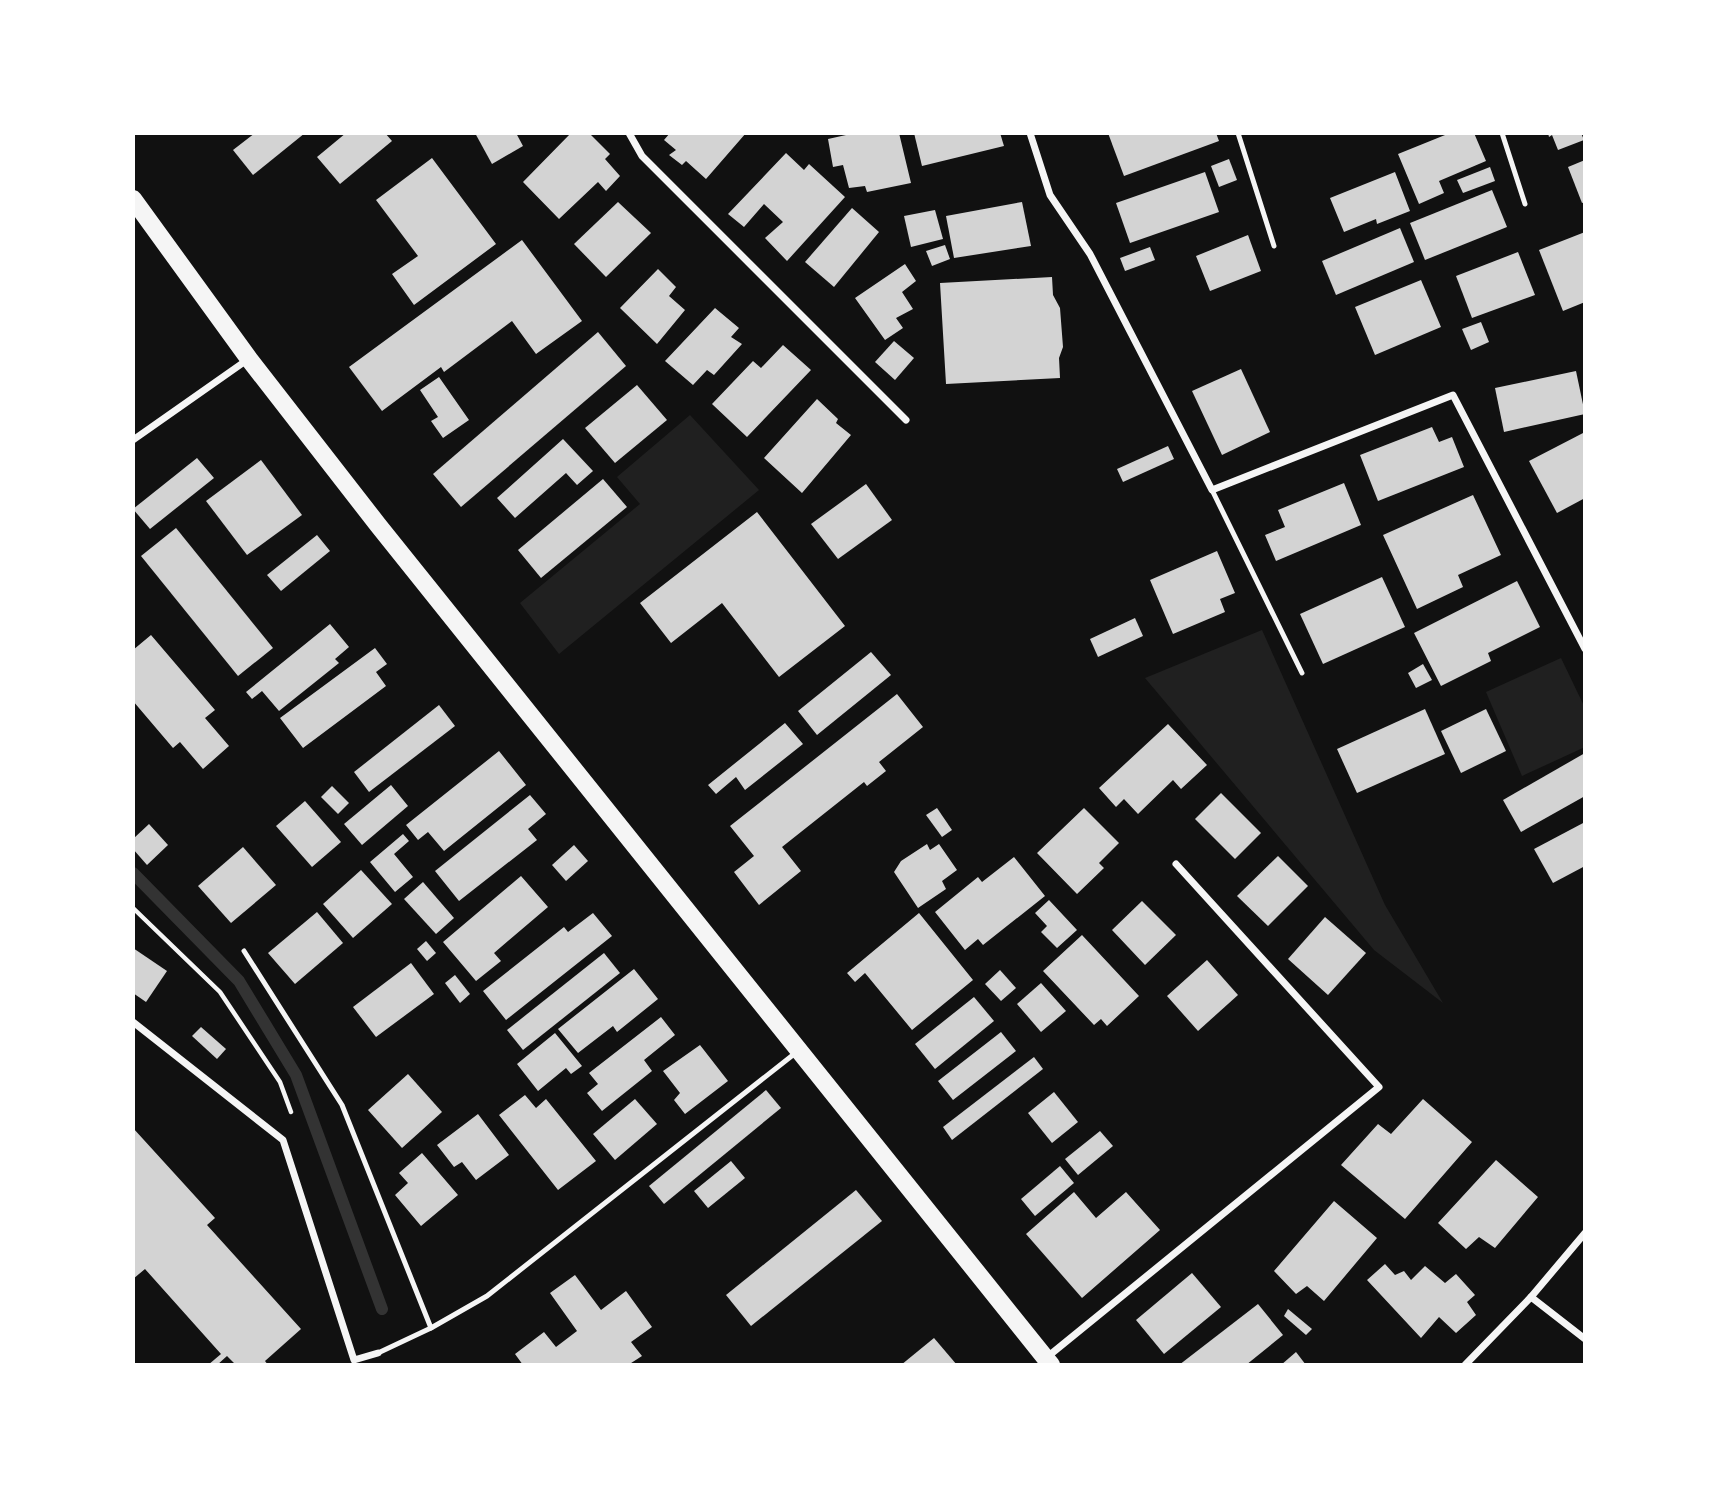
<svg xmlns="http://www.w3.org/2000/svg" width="1718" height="1498" viewBox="0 0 1718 1498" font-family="'PT Sans Narrow',sans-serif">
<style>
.green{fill:#202020}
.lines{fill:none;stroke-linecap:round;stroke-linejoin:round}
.stream{stroke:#333;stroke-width:12}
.building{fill:#d3d3d3}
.path{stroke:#f5f5f5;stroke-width:4.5}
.service{stroke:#f5f5f5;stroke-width:5}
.minor{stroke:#f5f5f5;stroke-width:7}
.primary{stroke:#f5f5f5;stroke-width:18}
</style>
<rect width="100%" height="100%" fill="#111"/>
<g class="green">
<path d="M690,415l69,75 -200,164 -39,-51 120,-99 -23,-27z"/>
<path d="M1262,630l123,275 58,98 -69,-53 -229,-272z"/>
<path d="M1561,658l24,50v39l-63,29 -36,-84z"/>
</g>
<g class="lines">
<path class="stream" d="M133,873l106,108 57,94 86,234"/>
</g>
<g class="building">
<path d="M255,133h50l-52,42 -20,-25z"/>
<path d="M346,133h39l7,8 -52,43 -23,-27z"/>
<path d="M475,133h41l7,13 -31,18z"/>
<path d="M571,133h18l21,21 -5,5 15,17 -14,15 -8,-9 -39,37 -36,-37z"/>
<path d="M670,133h76l-40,46 -20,-18 -4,4 -13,-10 7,-5 -12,-10z"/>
<path d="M855,133h44l12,50 -44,9 -2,-6 -16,2 -6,-23 -10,2 -5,-28z"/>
<path d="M914,133h86l4,13 -82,20z"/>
<path d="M1108,133h108l3,8 -95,35z"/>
<path d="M1450,133h24l12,28 -47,20 5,12 -25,11 -21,-50z"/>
<path d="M1548,133h33l3,7 -26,10 -6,-15 -3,2z"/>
<path d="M786,153l18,17 5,-6 36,33 -58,64 -22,-23 18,-16 -19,-18 -20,23 -16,-13z"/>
<path d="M432,158l64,86 -82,61 -22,-31 26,-18 -42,-56z"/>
<path d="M1229,159l8,21 -18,7 -8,-21z"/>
<path d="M1585,160v42l-3,1 -14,-36z"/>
<path d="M1490,167l5,14 -32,12 -6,-13z"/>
<path d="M1205,172l14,40 -89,31 -14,-40z"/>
<path d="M1395,172l15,39 -33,13 -1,-5 -32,13 -14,-34z"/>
<path d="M1492,190l15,37 -82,33 -15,-37z"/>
<path d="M618,202l33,31 -45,44 -32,-33z"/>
<path d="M1022,202l9,44 -77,12 -8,-42z"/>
<path d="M852,208l27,24 -45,55 -29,-25z"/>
<path d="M935,210l8,29 -32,8 -7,-31z"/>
<path d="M1400,228l14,34 -78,33 -14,-34z"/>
<path d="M1585,232v70l-22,9 -24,-61z"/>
<path d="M1248,235l13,36 -51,20 -14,-35z"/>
<path d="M522,240l60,81 -46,33 -24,-33 -68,51 -3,-5 -59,44 -33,-44z"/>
<path d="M945,245l5,14 -18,7 -6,-15z"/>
<path d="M1150,247l5,13 -30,11 -5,-13z"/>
<path d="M1518,252l17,43 -63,23 -16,-42z"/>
<path d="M905,264l11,17 -14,11 11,17 -17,9 7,10 -18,12 -30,-42z"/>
<path d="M658,269l18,18 -7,9 16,14 -28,34 -37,-36z"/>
<path d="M1052,277l1,18 7,13 3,39 -4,11 1,20 -114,6 -6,-101z"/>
<path d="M1421,280l20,47 -66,28 -20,-48z"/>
<path d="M715,308l24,20 -8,9 11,7 -28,31 -7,-5 -14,15 -28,-24z"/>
<path d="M1481,322l8,20 -18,8 -9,-21z"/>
<path d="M598,332l28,34 -165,141 -28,-33z"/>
<path d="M894,341l20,17 -19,22 -20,-18z"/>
<path d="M783,345l28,25 -64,67 -35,-33 41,-43 8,7z"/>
<path d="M1241,369l29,63 -48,23 -30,-64z"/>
<path d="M1576,371l9,43 -81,18 -9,-44z"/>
<path d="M439,377l30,43 -26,18 -12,-17 7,-4 -18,-27z"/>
<path d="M637,385l30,35 -52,43 -30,-35z"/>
<path d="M817,399l21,20 -2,4 15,12 -49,58 -38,-35z"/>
<path d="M1432,427l7,15 13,-5 12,30 -86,34 -18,-46z"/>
<path d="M1585,432v66l-28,15 -28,-52z"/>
<path d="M563,439l30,32 -16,14 -11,-12 -51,45 -18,-20z"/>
<path d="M1168,446l6,13 -51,23 -6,-13z"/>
<path d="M197,458l17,20 -64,51 -17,-20z"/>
<path d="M261,460l41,55 -55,40 -41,-54z"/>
<path d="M603,479l24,28 -86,71 -23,-28z"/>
<path d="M1344,483l17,42 -85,36 -11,-26 20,-8 -7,-17z"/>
<path d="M866,484l26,36 -54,39 -27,-35z"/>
<path d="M1473,495l28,60 -43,20 5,12 -46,22 -34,-74z"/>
<path d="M757,512l88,114 -66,51 -57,-74 -51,40 -31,-40z"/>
<path d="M176,528l97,120 -35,28 -97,-120z"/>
<path d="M317,535l13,16 -49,40 -14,-16z"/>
<path d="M1217,551l18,42 -15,6 5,13 -52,22 -23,-54z"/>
<path d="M1382,577l23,50 -82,37 -23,-50z"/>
<path d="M1517,581l23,46 -52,26 3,8 -50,25 -27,-53z"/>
<path d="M1135,618l8,18 -45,21 -8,-18z"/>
<path d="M330,624l19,23 -14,12 4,4 -60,48 -17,-20 -10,8 -6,-7z"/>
<path d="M151,635l64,75 -10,8 24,28 -26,23 -23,-27 -7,6 -40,-47v-51z"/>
<path d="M375,648l12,16 -11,8 10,14 -83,62 -23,-30z"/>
<path d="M871,652l20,23 -74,60 -19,-24z"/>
<path d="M1423,664l9,16 -16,8 -8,-15z"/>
<path d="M897,694l26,33 -44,35 7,9 -19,15 -3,-4 -82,65 19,24 -42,34 -25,-33 20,-16 -24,-30z"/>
<path d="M439,705l16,21 -86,66 -15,-20z"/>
<path d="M1425,709l20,45 -88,39 -20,-44z"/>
<path d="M1486,709l20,42 -45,22 -20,-42z"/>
<path d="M785,723l18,21 -58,46 -9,-13 -20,17 -8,-9z"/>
<path d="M1168,724l39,41 -26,24 -8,-9 -35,34 -14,-15 -8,8 -17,-19z"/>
<path d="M499,751l27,34 -82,66 -16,-19 -10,8 -12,-15z"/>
<path d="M1585,753v43l-64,36 -18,-32z"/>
<path d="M391,785l17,21 -46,39 -18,-21z"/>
<path d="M332,786l17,17 -11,11 -17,-17z"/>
<path d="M1221,793l40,40 -26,26 -40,-40z"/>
<path d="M530,795l16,19 -18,15 9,11 -78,61 -24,-30z"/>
<path d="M305,801l36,41 -29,25 -36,-41z"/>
<path d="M937,808l15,22 -10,7 -16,-22z"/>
<path d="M1084,808l35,35 -20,20 5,5 -27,26 -40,-41z"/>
<path d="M1585,822v44l-32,17 -19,-34z"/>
<path d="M149,824l19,21 -21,20 -14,-16v-10z"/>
<path d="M403,834l6,7 -15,13 19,23 -18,15 -25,-30z"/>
<path d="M927,844l3,6 9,-6 18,26 -15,11 4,8 -28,19 -24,-36 7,-11z"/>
<path d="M574,845l14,16 -22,20 -14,-16z"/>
<path d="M243,847l33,38 -45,38 -33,-37z"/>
<path d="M1278,856l30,30 -40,40 -31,-30z"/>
<path d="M1014,857l31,39 -62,49 -5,-6 -13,11 -30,-38 43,-35 4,5z"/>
<path d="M361,870l31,34 -39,34 -30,-34z"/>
<path d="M521,876l27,31 -54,46 7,8 -25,20 -33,-39z"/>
<path d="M423,882l31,36 -18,16 -32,-35z"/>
<path d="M1049,900l28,30 -20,18 -16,-16 6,-6 -12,-13z"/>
<path d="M1142,901l34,34 -31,30 -33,-35z"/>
<path d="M317,912l26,31 -48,41 -27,-31z"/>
<path d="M593,913l19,23 -106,84 -23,-29 81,-64 4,5z"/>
<path d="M919,913l54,67 -61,50 -47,-57 -10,9 -8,-9z"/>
<path d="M1325,917l41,36 -38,42 -40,-36z"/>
<path d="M1082,935l57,61 -32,30 -6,-7 -7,6 -51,-54z"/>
<path d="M426,941l10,12 -9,8 -10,-12z"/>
<path d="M133,948l34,23 -21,31 -13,-9z"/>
<path d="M604,953l16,20 -97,77 -16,-20z"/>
<path d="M1207,960l31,35 -40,36 -31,-35z"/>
<path d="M411,963l23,31 -58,43 -23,-30z"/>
<path d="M634,969l24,30 -41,33 -4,-6 -35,27 -20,-24z"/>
<path d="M1000,970l16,18 -15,13 -16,-17z"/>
<path d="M455,975l15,19 -10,9 -15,-20z"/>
<path d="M1041,983l25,28 -25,21 -24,-28z"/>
<path d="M974,997l20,24 -59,48 -20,-25z"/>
<path d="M661,1017l14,18 -31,25 8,11 -50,40 -15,-18 11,-9 -9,-11z"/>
<path d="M201,1027l25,22 -9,10 -25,-23z"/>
<path d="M1001,1032l15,19 -63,49 -15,-19z"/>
<path d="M555,1033l27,33 -11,8 -5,-6 -28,23 -21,-27z"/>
<path d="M700,1045l28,36 -43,33 -11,-14 6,-7 -17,-22z"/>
<path d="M1034,1057l9,12 -91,71 -9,-13z"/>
<path d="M408,1074l34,38 -40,36 -34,-38z"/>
<path d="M766,1090l15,18 -117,96 -15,-18z"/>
<path d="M1054,1092l24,30 -26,21 -24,-30z"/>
<path d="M525,1095l11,13 10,-9 50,62 -38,29 -59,-75z"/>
<path d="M635,1099l22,25 -42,36 -22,-26z"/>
<path d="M1423,1099l49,43 -67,77 -64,-54 37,-41 13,10z"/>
<path d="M478,1114l31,41 -33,25 -14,-18 -8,5 -17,-22z"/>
<path d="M133,1128l82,90 -8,7 94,104 -36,32 3,4h-32l-9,-9 -10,9h-9l13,-11 -76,-85 -12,10z"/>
<path d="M1100,1131l13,15 -35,29 -13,-16z"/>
<path d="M422,1153l36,42 -37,31 -26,-31 13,-12 -9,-10z"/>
<path d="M1496,1160l42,37 -43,51 -16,-11 -13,12 -28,-26z"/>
<path d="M731,1161l14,17 -37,30 -14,-17z"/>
<path d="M1060,1166l14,17 -39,33 -14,-17z"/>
<path d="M856,1190l26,31 -131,105 -25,-31z"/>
<path d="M1074,1192l22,26 30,-26 34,38 -78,68 -56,-64z"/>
<path d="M1334,1201l43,37 -53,63 -17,-15 -11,8 -22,-23z"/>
<path d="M1385,1264l10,11 9,-4 7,9 14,-14 20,17 11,-9 19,21 -8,7 9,13 -20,18 -17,-16 -18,21 -54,-58z"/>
<path d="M1192,1273l29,34 -57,47 -28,-34z"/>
<path d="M575,1275l26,35 25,-19 26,36 -21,15 11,14 -14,9h-105l-8,-11 29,-22 12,15 21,-16 -27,-38z"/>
<path d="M1258,1304l25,31 -37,30h-67z"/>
<path d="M1288,1309l24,20 -6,6 -22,-19z"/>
<path d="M934,1338l23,27h-56z"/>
<path d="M1296,1352l10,13h-25z"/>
</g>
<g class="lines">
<path class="path" d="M133,908l87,84 60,90 11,30"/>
<g class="service">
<path d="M1238,133l36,113"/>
<path d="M1502,133l23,71"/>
<path d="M1212,490l90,183"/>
<path d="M244,951l98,154 89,223"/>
<path d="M378,1353l53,-25 56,-32 311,-245"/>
</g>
<g class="minor">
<path d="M629,133l13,23 264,264"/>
<path d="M1030,133l20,62 40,59 122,236 241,-95 132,254"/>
<path d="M133,440l114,-80"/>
<path d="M133,1022l150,118 71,220 24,-7"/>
<path d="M1531,1297l54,42"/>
<path d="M1046,1358l333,-271 -203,-223"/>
<path d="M1465,1365l66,-68 54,-64"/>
</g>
<path class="primary" d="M133,199l116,160 129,166 673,840"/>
</g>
<rect width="1718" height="1498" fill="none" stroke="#ffffff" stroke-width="270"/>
</svg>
